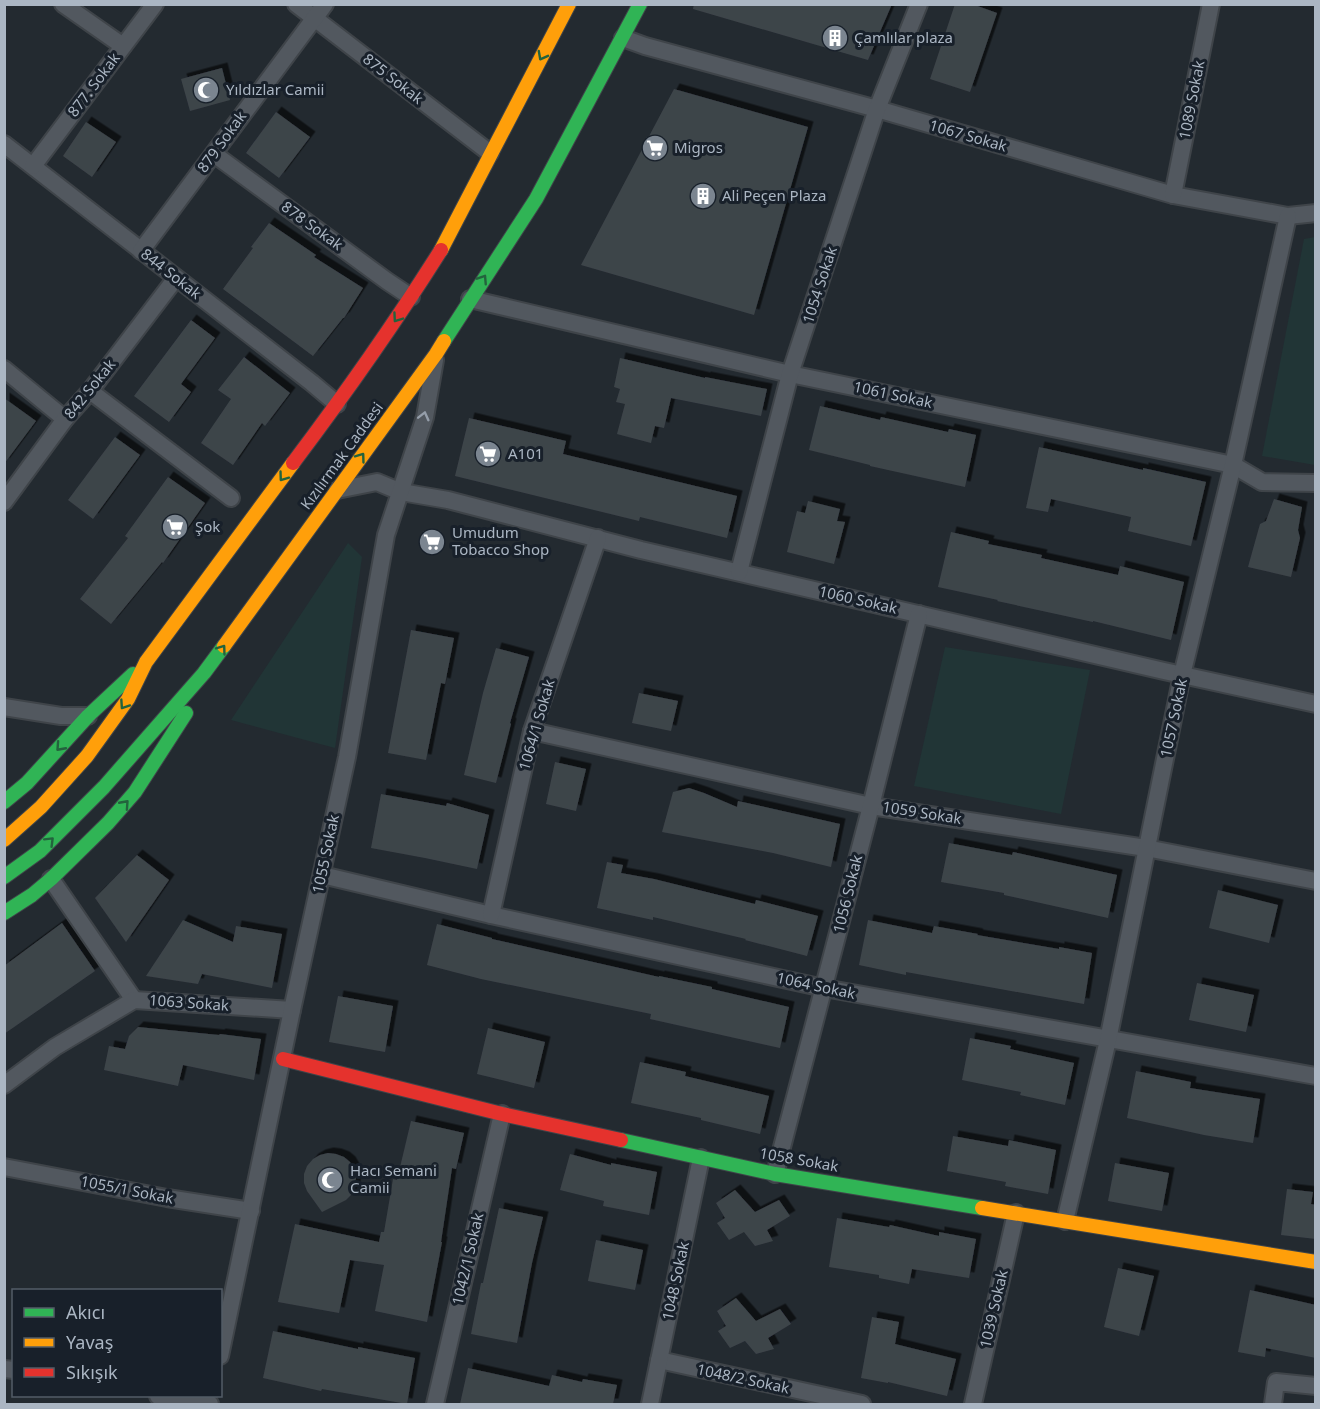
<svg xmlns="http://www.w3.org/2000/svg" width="1320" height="1409" viewBox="0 0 1320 1409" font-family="'Noto Sans',sans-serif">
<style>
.green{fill:#213536}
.building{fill:#3e444a;filter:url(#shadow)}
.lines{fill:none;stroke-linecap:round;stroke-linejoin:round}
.street-casing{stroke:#3f4449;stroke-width:20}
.fast-casing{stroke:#3f4449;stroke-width:16}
.slow-casing{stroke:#3f4449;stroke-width:16}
.jam-casing{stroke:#3f4449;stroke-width:16}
.street{stroke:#52585f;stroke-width:16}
.fast{stroke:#30b455;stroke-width:14}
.slow{stroke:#ff9f0a;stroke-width:14}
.jam{stroke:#e5322d;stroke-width:14}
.oneway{stroke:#23633d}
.oneway2{stroke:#959eaa}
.labels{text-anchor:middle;stroke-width:6;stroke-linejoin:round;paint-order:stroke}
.poi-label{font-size:15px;fill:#abb6c3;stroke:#18202a;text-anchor:start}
.street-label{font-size:15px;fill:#abb6c3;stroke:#18202a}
</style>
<defs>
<filter id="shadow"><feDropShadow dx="5.5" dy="-5.5" stdDeviation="0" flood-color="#0009"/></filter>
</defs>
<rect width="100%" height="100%" fill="#232a30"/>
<g class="green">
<path d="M1315,237h1l-1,228 -53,-9 42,-217z"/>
<path d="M348,543l14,14 -27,191 -104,-28z"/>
<path d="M945,647l145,23 -29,144 -147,-28z"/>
</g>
<g class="building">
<path d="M694,4h198l-24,56 -175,-51z"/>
<path d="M955,4h17l25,9 -27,79 -40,-13z"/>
<path d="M222,68l8,32 -40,11 -9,-32z"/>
<path d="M674,89l134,38 -54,188 -173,-50z"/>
<path d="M276,112l34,25 -31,41 -33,-25z"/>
<path d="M86,122l30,20 -24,35 -29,-21z"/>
<path d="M269,223l47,32 -2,2 49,31 -19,30h-1l-30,38 -90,-67 30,-41 -2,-1z"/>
<path d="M191,320l24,18 -34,46 10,8 -22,30 -35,-26z"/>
<path d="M244,357l46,36 -25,33 -3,-3 -29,42 -32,-22 30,-44 -13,-9z"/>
<path d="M620,358l85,20v-1l62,12 -6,27 -90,-18 -7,30 -9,-2 -4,17 -34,-9 8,-30 -9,-2 4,-13 -6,-2z"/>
<path d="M4,398l32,23 -32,43z"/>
<path d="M820,406l60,14 1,-3 67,15 1,-3 27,6 -11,52 -95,-21v-1l-61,-15z"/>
<path d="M469,418l97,23 -3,13 174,42 -10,42 -87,-21 -1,4 -184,-45z"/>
<path d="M115,437l25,18 -47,64 -25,-19z"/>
<path d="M1039,447l104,23v-2l63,14 -15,64 -63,-15 3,-14 -80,-18 -3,13 -22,-4z"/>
<path d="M168,477l37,26 -42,60 -1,-1 -51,62 -31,-25 48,-61 -3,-2z"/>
<path d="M1274,499l28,8 -4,23 2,8 -9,39 -43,-10 12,-43 6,-3z"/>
<path d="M808,501l32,8 -3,12 8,1 -11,42 -47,-12 10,-41 8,2z"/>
<path d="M951,532l38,9 -1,3 54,11 -1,3 77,17 2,-9 64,16 -13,58 -78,-19v1l-96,-21 1,-1 -60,-13z"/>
<path d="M411,630l43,8 -9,46 -4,-1 -15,77 -38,-7z"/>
<path d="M496,648l33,9 -19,66 1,1 -15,59 -32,-8 19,-82z"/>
<path d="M639,693l39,8 -7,30 -39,-8z"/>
<path d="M555,762l31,7 -10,42 -30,-7z"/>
<path d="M689,788l15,5 33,14 1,-6 102,23 -9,43 -58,-14 -111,-21 11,-40z"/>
<path d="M381,794l65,12 1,-3 42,12 -12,54 -52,-11 -54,-10z"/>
<path d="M949,843l63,12 1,-3 104,23 -9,43 -104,-23v-2l-63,-11z"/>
<path d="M137,855l32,25 -43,62 -31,-44z"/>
<path d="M607,862l16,3 -2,8 33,6 101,25 1,-4 62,16 -11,40 -62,-16 1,-1 -93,-22v3l-56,-12z"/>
<path d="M1218,890l60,15 -9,38 -60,-15z"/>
<path d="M183,920l50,22 3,-16 46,8 -10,54 -70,-14 -4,10 -52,-8z"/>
<path d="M868,920l64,13 2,-7 44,8 -1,1 82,14v-2l33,6 -8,51 -178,-32v3l-47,-10z"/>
<path d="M62,923l33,48 -91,63v-68z"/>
<path d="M437,924l55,14v1l167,38v-1l53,11v2l77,18 -9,41 -130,-29 1,-5 -170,-35 -54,-14z"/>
<path d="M1197,983l57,12 -8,37 -57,-12z"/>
<path d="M338,996l55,10 -8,46 -56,-10z"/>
<path d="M138,1027l81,8 1,-1 41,5 -7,41 -71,-15 -5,21 -74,-16 5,-24 16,3 4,-13z"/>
<path d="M488,1028l57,14 -11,46 -57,-14z"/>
<path d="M970,1038l41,8 -1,3 64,14 -9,42 -45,-10 1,-3 -59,-12z"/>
<path d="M640,1062l46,10 -1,4 84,20 -9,38 -59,-14v-2l-70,-15z"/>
<path d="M1136,1071l55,11 -1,6 70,11 -7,44 -49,-8 -77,-17z"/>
<path d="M411,1121l53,12 -8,36 -4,-1 -11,74h1l-15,80 -52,-11 9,-46 -34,-5 -11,53 -61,-11 17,-78 84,18 2,-10h3l9,-53 4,1z"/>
<path d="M953,1136l55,10 1,-6 47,10 -8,44 -43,-8 1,-4 -59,-11z"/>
<path d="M328,1153l8,1 8,3 6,5 4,7 2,8 -1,9 -3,8 -6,6 -24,12 -15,-21 -3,-8v-9l3,-8 6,-7 7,-4z"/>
<path d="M570,1154l41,11v-2l46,9 -8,43 -46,-9 1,-5 -44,-11z"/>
<path d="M1115,1163l54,10 -7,38 -54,-10z"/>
<path d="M1287,1189l26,3 -2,12 5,1v34l-35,-4z"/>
<path d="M735,1190l20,22 24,-12 11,16 -23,14 6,11 -18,5 -11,-14 -15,8 -12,-17 8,-5 -9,-15z"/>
<path d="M499,1208l44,9 -11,46 -15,80 -46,-9 10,-51h2z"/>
<path d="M837,1218l52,9 1,-2 49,11v-4l37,7 -7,39 -57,-9 -3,15 -30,-6v-3l-50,-8z"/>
<path d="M596,1240l47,10 -8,40 -47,-9z"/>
<path d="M1118,1268l36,8 -15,60 -35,-9z"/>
<path d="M1250,1290l66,15v53l-50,-10 -1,9 -27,-5z"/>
<path d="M736,1298l20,23 24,-12 11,15 -23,14 6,11 -18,5 -11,-13 -15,7 -12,-17 8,-5 -9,-15z"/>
<path d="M872,1317l27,5 -4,22 61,15 -9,37 -59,-14v1l-27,-5z"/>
<path d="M273,1331l85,18v-2l57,11 -8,46 -85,-15 -1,2 -58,-13z"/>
<path d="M468,1368l81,18 3,-11 30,7 1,-3 34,6 -4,19h-153z"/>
</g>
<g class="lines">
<g class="street-casing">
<g id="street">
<path d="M63,4l60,42"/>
<path d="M296,4l194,149"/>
<path d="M623,38l22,8 232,63 296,86 115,21 28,-3"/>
<path d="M4,144l308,239 25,21"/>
<path d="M214,154l173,127 24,16"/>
<path d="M33,166l122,-162"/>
<path d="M1173,195l38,-191"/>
<path d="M141,251l184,-247"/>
<path d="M470,299l320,75 443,91 29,17 54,1"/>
<path d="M4,369l61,50"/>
<path d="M90,391l141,107"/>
<path d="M337,490l40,-8 24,10 47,8 193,50 523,121 152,33"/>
<path d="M4,502l61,-83 25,-28 86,-113"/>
<path d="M739,572l51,-198 87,-265 42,-105"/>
<path d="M4,707l57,9h27"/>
<path d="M532,731l339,75 275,42 170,33"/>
<path d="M322,875l169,40 333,73 492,88"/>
<path d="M51,879l83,121"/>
<path d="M491,915l41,-184 66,-193"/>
<path d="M4,1085l51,-38 79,-47 158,10"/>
<path d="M4,1167l163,31 84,13"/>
<path d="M775,1174l96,-368 48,-192"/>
<path d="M1065,1221l43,-181 74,-365 51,-210 55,-249"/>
<path d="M220,1356l72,-346 55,-253 39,-222 39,-118 10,-57"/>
<path d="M659,1360l203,44"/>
<path d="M4,1369l10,1"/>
<path d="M158,1396l52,8"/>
<path d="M435,1404l67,-290"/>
<path d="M650,1404l51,-246"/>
<path d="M973,1404l43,-191"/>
<path d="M1273,1404l3,-22 40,4"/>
</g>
</g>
<g class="fast-casing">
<g id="fast">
<path d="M444,341l92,-142 104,-195"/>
<path d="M4,802l23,-19 61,-67 45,-42"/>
<path d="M4,877l36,-26 64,-64 100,-114 20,-27"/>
<path d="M4,913l28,-18 19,-16 57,-56 27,-31 51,-79"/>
<path d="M621,1140l154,34 207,34"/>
</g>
</g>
<g class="slow-casing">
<g id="slow">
<path d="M441,250l128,-246"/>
<path d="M224,646l212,-292 8,-13"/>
<path d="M4,840l37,-33 46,-51 41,-57 18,-37 147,-199"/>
<path d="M982,1208l334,54"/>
</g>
</g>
<g class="jam-casing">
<g id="jam">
<path d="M293,463c52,-69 102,-140 148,-213"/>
<path d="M283,1059l219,55 119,26"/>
</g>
</g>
<use href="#street" class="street"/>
<use href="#fast" class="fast"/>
<use href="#slow" class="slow"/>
<use href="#jam" class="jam"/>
</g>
<defs><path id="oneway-chevron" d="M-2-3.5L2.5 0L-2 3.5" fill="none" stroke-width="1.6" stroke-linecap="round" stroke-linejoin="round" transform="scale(1.5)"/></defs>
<g class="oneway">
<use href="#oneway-chevron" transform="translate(542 56) rotate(118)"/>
<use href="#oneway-chevron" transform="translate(483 279) rotate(-57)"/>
<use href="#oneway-chevron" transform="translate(397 318) rotate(125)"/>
<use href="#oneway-chevron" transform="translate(361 457) rotate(-54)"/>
<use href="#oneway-chevron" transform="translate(283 477) rotate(126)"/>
<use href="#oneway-chevron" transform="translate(222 649) rotate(-54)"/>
<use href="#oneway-chevron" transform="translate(124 705) rotate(124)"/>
<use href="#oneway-chevron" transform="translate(60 747) rotate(132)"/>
<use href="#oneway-chevron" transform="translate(125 804) rotate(-48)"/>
<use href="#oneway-chevron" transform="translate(50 841) rotate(-45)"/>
</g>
<use class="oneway2" href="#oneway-chevron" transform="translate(424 416) rotate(-76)"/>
<defs>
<g id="building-disc" transform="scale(1.35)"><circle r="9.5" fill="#7b8590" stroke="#18202a"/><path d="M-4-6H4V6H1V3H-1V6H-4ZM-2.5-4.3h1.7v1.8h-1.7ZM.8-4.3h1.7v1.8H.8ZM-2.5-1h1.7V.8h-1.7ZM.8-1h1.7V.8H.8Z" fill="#fff"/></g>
<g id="mosque-disc" transform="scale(1.35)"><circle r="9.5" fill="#7b8590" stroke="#18202a"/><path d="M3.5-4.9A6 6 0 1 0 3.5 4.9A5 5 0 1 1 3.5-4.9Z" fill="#fff"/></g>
<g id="supermarket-disc" transform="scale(1.35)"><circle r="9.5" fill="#7b8590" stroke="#18202a"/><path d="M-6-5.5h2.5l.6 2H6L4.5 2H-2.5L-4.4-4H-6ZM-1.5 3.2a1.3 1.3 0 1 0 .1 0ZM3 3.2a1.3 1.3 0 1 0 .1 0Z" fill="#fff"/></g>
</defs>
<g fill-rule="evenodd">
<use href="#building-disc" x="835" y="38"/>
<use href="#mosque-disc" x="206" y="90"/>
<use href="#supermarket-disc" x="655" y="148"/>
<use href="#building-disc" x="703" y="196"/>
<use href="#supermarket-disc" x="488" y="454"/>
<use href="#supermarket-disc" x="175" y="527"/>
<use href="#supermarket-disc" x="432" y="542"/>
<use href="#mosque-disc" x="330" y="1180"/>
</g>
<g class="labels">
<g class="poi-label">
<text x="854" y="43">Çamlılar plaza</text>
<text x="226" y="95">Yıldızlar Camii</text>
<text x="674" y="153">Migros</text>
<text x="722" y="201">Ali Peçen Plaza</text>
<text x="508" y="459">A101</text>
<text x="195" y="532">Şok</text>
<text x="452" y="538">Umudum<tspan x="452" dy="17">Tobacco Shop</tspan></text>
<text x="350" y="1176">Hacı Semani<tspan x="350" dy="17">Camii</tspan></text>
</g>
<g class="street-label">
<text transform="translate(393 79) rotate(38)" y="5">875 Sokak</text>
<text transform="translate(94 85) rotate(-53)" y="5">877. Sokak</text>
<text transform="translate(1192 100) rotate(-79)" y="5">1089 Sokak</text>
<text transform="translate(968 136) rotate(16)" y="5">1067 Sokak</text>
<text transform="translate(222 142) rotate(-54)" y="5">879 Sokak</text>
<text transform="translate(312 226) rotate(36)" y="5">878 Sokak</text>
<text transform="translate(171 274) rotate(38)" y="5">844 Sokak</text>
<text transform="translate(820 285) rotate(-72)" y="5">1054 Sokak</text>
<text transform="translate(90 389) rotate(-51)" y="5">842 Sokak</text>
<text transform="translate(893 395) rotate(12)" y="5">1061 Sokak</text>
<text transform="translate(342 456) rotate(-54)" y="5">Kızılırmak Caddesi</text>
<text transform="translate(858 600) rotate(13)" y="5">1060 Sokak</text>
<text transform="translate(1174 718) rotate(-78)" y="5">1057 Sokak</text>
<text transform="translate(537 725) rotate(-74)" y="5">1064/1 Sokak</text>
<text transform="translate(922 813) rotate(9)" y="5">1059 Sokak</text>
<text transform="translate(326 854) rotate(-78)" y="5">1055 Sokak</text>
<text transform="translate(848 894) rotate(-76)" y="5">1056 Sokak</text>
<text transform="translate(816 986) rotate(12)" y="5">1064 Sokak</text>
<text transform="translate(189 1003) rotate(4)" y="5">1063 Sokak</text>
<text transform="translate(799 1160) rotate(10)" y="5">1058 Sokak</text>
<text transform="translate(127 1190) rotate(11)" y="5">1055/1 Sokak</text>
<text transform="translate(468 1259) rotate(-77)" y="5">1042/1 Sokak</text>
<text transform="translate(676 1281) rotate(-78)" y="5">1048 Sokak</text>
<text transform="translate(994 1309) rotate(-77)" y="5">1039 Sokak</text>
<text transform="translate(743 1379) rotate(12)" y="5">1048/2 Sokak</text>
</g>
</g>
<rect width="1320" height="1409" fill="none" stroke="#abb6c3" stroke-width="12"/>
<rect x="12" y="1289" width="210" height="108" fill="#18202a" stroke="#535c67" stroke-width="1.5"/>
<rect x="24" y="1308" width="30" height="9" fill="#30b455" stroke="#535c67" stroke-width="1.5"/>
<text x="66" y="1319" font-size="18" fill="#abb6c3">Akıcı</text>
<rect x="24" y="1338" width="30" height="9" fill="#ff9f0a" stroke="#535c67" stroke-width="1.5"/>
<text x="66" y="1349" font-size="18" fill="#abb6c3">Yavaş</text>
<rect x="24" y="1368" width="30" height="9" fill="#e5322d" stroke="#535c67" stroke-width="1.5"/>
<text x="66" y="1379" font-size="18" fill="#abb6c3">Sıkışık</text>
</svg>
